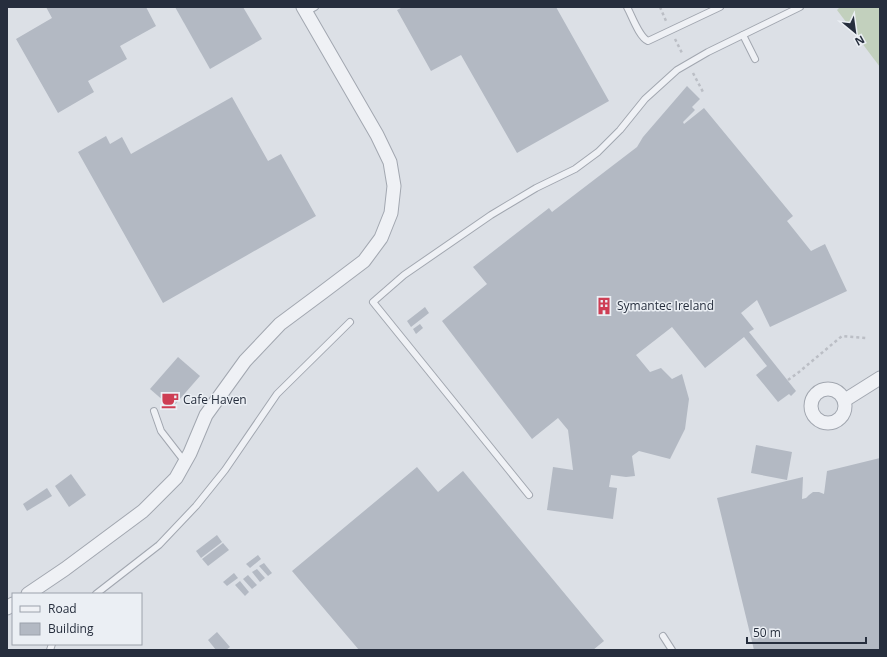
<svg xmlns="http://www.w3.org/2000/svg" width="887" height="657" viewBox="0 0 887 657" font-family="'Open Sans',sans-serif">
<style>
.green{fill:#c2d0bd}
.building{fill:#b3b9c3}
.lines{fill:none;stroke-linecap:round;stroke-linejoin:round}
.service-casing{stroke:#a2a7b0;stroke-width:8}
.minor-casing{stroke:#a2a7b0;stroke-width:15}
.path{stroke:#bbbec5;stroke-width:2.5;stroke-dasharray:3 3;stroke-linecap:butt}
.service{stroke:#eff1f5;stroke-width:6}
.minor{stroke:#eff1f5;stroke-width:13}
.labels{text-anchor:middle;stroke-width:3;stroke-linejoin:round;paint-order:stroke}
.poi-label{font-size:12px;fill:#262e3d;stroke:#ebeff4;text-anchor:start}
</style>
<rect width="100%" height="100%" fill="#dce0e6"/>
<path class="green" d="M840,7h40v60l-43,-57z"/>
<g class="building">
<path d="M46,7h100l10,19 -36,20 7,13 -39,22 6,11 -36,21 -42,-74 36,-21z"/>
<path d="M175,7h68l19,32 -52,30z"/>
<path d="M403,7h153l53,94 -92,52 -56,-98 -30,16 -34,-61z"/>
<path d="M687,86l13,13 -8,8 3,3 -12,12 1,2 20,-16 89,108 -6,5 24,30 14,-7 22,47 -77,36 -13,-27 -16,13 13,16 -5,3 47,59 -5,5 -2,-2 -11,8 -22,-27 11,-9 -23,-29 -39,31 -33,-41 -36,28 14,17 11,-4 11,11 10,-5 7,25 -4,30 -15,30 -31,-8 -7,5 3,20 -9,1 -15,-2 -2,12 8,1 -4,31 -66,-9 6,-43 20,3 -5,-40 -10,-12 -26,21 -90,-118 45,-37 -14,-17 76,-59 3,4 85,-65 6,-10z"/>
<path d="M232,97l36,64 13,-7 35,62 -153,87 -85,-151 28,-16 4,8 12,-7 9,17z"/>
<path d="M425,307l4,6 -18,14 -4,-6z"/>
<path d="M420,324l3,4 -7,6 -3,-5z"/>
<path d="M178,357l22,19 -28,32 -22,-19z"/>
<path d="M756,445l36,7 -5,28 -36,-7z"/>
<path d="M880,458v192h-126l-37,-152 86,-21 -1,22 4,-1 3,-3 4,-3h6l5,2 3,-23z"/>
<path d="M417,467l21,25 25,-21 141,170 -11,9h-234l-67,-79z"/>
<path d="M71,474l15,21 -17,12 -14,-21z"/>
<path d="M47,488l5,8 -25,15 -4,-7z"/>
<path d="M217,535l5,7 -21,16 -5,-7z"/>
<path d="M223,543l6,7 -21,16 -6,-7z"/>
<path d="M258,555l3,4 -11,9 -4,-4z"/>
<path d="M264,563l8,10 -4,3 -9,-10z"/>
<path d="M257,569l8,9 -5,4 -8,-10z"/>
<path d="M234,573l4,5 -11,8 -4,-4z"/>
<path d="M248,575l9,10 -5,4 -9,-10z"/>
<path d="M240,581l9,11 -4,4 -10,-11z"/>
<path d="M217,632l13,15 -4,3h-10l-8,-10z"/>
</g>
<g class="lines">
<g class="service-casing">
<g id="service">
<path d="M627,7c5,9 12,30 21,34l72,-34"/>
<path d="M306,12l9,-5"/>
<path d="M743,35l12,24"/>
<path d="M154,411l7,20 24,31"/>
<path d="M529,495l-156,-193 31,-27 87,-60 45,-27 39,-19 23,-17 22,-22 25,-31 32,-29 31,-18 92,-45"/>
<path d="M96,594l63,-49 37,-39 29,-36 52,-76 73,-72"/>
<path d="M663,636l9,14"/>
<path d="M50,650l2,-6"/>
</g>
</g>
<g class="minor-casing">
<g id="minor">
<circle cx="828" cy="406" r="17"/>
<path d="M845,400l35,-22"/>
<path d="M28,594l37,-25 78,-58 33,-33 14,-25 16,-38 39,-54 35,-37 43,-32 41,-31 17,-23 10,-25 3,-27 -4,-24 -13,-27 -74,-128"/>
<path d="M7,608l6,-4"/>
</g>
</g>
<g class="path">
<path d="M660,7l6,14"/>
<path d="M675,39l8,16"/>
<path d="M693,73l10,19"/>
<path d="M788,380l11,-8 43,-36 24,2"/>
</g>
<use href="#service" class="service"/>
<use href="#minor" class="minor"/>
</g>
<defs>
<g id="building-bare" transform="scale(1.38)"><path d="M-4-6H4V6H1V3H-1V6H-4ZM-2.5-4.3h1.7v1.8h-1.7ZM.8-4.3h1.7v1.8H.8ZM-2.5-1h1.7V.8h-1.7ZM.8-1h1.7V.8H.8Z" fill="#ce3e54" stroke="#ebeff4" stroke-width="2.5" paint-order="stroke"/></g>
<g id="cafe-bare" transform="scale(1.38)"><path d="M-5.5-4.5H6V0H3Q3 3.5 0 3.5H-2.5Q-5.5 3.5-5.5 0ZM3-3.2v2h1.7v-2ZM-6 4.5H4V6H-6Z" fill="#ce3e54" stroke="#ebeff4" stroke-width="2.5" paint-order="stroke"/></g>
</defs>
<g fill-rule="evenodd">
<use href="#building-bare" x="604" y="306"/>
<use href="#cafe-bare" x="170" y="400"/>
</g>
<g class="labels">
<g class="poi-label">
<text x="617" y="310">Symantec Ireland</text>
<text x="183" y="404">Cafe Haven</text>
</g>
</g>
<rect width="887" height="657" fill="none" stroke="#262e3d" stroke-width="16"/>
<rect x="12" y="593" width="130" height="52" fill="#ebeff4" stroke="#9ca2ab"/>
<rect x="20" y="606" width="20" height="6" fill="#eff1f5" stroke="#9ca2ab"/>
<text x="48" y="613" font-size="12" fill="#262e3d">Road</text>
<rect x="20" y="623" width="20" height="12" fill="#b3b9c3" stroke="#9ca2ab"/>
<text x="48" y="633" font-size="12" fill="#262e3d">Building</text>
<g transform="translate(855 32) rotate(151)" stroke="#ebeff4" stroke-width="3" paint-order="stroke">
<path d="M0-3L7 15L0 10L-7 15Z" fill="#262e3d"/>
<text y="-6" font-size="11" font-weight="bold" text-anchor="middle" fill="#262e3d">N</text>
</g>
<path d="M747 637v6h119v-6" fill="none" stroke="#262e3d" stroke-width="2"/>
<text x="753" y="637" font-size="12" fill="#262e3d" stroke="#ebeff4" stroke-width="3" paint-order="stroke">50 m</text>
</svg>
